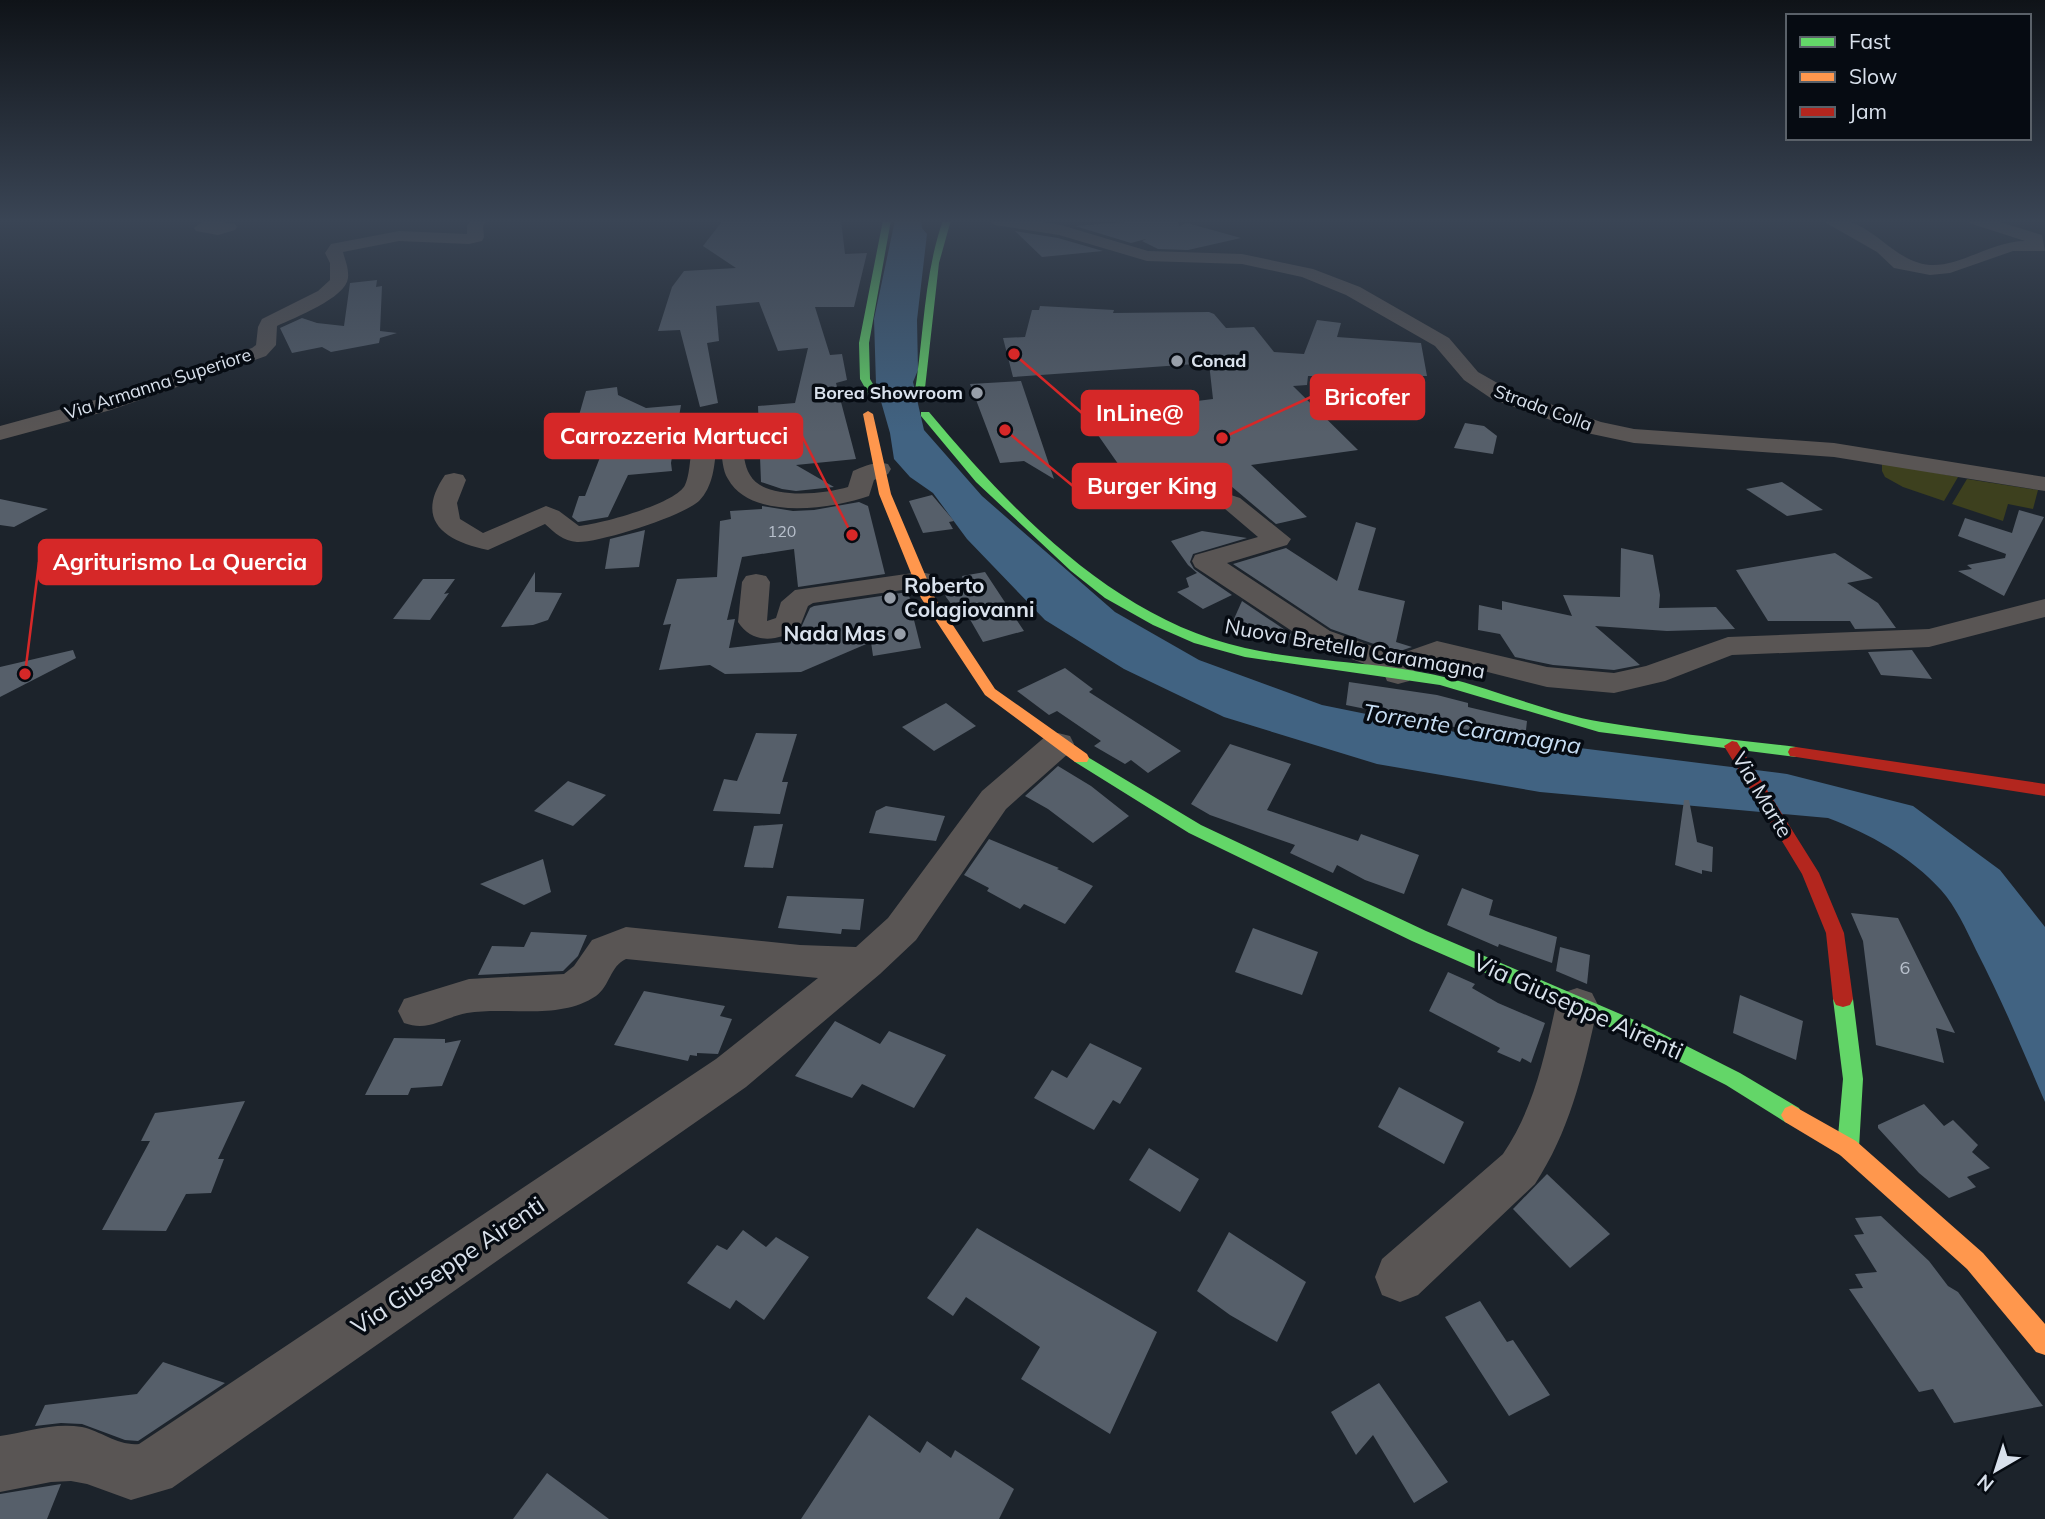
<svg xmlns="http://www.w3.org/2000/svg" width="2045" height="1519" viewBox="0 0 2045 1519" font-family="Mulish,sans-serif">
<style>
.green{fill:#3d401e}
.water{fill:#416382}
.building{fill:#565f6a}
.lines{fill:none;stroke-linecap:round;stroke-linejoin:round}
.street{fill:#595554;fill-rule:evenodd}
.fast{fill:#63d668;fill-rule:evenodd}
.slow{fill:#ff974d;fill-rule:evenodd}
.jam{fill:#b3261e;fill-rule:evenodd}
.poi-dot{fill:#979ea8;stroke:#060b12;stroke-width:2.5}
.labels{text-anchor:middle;stroke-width:7;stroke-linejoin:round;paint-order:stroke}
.far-number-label{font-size:16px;fill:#b8c0cc}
.far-poi-label{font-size:18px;font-weight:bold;fill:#d9e1ec;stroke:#060b12;text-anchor:start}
.far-street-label{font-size:18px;fill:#d9e1ec;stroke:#060b12}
.number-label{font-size:18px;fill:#b8c0cc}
.poi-label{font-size:21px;font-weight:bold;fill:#d9e1ec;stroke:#060b12;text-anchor:start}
.street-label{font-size:21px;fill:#d9e1ec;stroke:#060b12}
.water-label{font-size:23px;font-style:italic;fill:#c8def4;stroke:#060b12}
.near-street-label{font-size:24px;fill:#d9e1ec;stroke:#060b12}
.leader{fill:none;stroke:#d62828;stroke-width:2.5}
.callout-dot{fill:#d62828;stroke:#060b12;stroke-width:2.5}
.callout{fill:#d62828;stroke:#d62828;stroke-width:2.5}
.callout-label{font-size:23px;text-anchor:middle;font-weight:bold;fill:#fff}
</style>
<rect width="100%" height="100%" fill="#1c232b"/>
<g class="green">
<path d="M1882,463l76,14 -14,24 -41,-14 -18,-10 -3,-6z"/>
<path d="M1967,479l71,11 -5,19 -25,-5 -5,17 -51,-17z"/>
</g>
<path class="water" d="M895,220h26l1,8 5,6 -10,86 1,50 -5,12 11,48 58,66 133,116 84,48 123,45 138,28 327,41 126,32 87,64 45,57v175c-22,-51 -43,-102 -69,-152 -10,-21 -20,-43 -35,-60 -31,-34 -71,-56 -113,-72l-288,-26 -163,-28 -153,-47 -100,-48 -79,-49 -78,-81 -34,-46 -23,-16 -16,-18 -4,-26 -14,-49 -2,-65z"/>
<g class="building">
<path d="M723,220h118l4,34 22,-1 -13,54h-39l15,48 12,-1 5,26 -11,3 20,76 -60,6 38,22 -38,4 -14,-2 -21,-7 -3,-76 37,-3 13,-55 -30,3 -19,-49 -43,4 3,35 -12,2 11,60 -18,4 -20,-77 -22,1 14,-44 12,-16 52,-3 -33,-22z"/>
<path d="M1151,220h26l2,6 8,-3 54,15 -53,12 -30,-1 -16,-8 4,-2 -15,4 -56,-17z"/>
<path d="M1015,231l43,7 45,13 -61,6z"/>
<path d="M377,280l-1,7 6,-1 -2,45 17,2 -17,5 -1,5 -48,9 -9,-5 -30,6 -12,-25 22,-10 15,5 27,3 6,-43z"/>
<path d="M1040,306l74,4 -1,3 96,-1 5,2 12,14 28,-1 20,25 30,2 13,-34 24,3 -4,14 84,6 6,33h-119l-1,9 -14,1 65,64 -107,15 56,52 -31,7 -64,-54 -82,11 -46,-66 129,-16 -4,-36 -196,14 -10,-39 22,-1 7,-27h7z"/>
<path d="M1021,381l33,98 -30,-18 -24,2 -30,-79z"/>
<path d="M617,387l1,8 28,13 35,-3 -10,58 1,8 -44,4 -20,42 -30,5 -6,-5 7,-21h6l19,-49 -35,3 17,-59z"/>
<path d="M1465,423l19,3 13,10 -4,18 -39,-6z"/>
<path d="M1782,482l41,28 -36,6 -41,-27z"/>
<path d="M932,495l22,26 -5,1 4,7 -30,4 -14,-32z"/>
<path d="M0,499l48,10 -34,18 -14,-2z"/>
<path d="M859,502l9,4 17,68 -87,13 -4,-38 -52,8 -15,63 8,-1 -6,29 71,-8 -1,-8 11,-24 4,-2 87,-13h6l12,21 -6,2 8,32 -48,8 -2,-14 -70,30 -76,2 -15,-9 -51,5 12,-46 -8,1 14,-46 40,-2 3,-56 11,-2 -1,-8 32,-2v-3l31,5 21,-1z"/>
<path d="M2019,510l25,7 -40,79 -46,-25 14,-2 -5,-4 38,-7 1,-4 -48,-18 7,-18 47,15z"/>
<path d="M1356,522l20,6 -18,62 47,11 -9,41 16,5 -15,5 -66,-23 -98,-65 53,-16 51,33z"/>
<path d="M645,530l-6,37 -34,2 5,-30z"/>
<path d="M1202,531l45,7 -54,16 -3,8 4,7 38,26 -29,14 -26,-17 12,-5 -3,-9 11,-5 -9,-8 -17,-24z"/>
<path d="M1621,548l32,7 7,40 -1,13 57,-1 19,22 -68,2 -72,-5 45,39 -26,5 -61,-5 -38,-8 -15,-23 -22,-4 1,-25 23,5v-9l70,15 -9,-21 57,2z"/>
<path d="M1835,553l38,25 -26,5 31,20 18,25 -41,1 -5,-8h-82l-32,-51z"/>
<path d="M535,572v20l27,1 -14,27 -15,5 -32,2z"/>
<path d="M985,572l39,59 -41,11 -23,-40 -8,3 -6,-8 -3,-9 22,-3 -3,-9z"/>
<path d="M423,579h32l-11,15 5,-1 -19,27 -37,-1z"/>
<path d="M1242,601l49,33 -3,9 -59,-13z"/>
<path d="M73,650l3,8 -76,39v-30z"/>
<path d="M1912,650l20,29 -51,-4 -13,-23z"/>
<path d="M1065,668l28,21 -4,3 92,59 -33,22 -17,-13 -6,4 -31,-18 7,-5 -44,-30 -8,4 -32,-24z"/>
<path d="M1349,682l88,13 31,8v4l59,14 -1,9h-57l-123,-25z"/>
<path d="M946,703l30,23 -42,25 -32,-24z"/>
<path d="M756,733l41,1 -15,48h6l-8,32 -67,-3 11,-32 13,2z"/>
<path d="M1230,744l61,20 -24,46 91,31 3,-7 58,21 -15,39 -39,-14 -28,-15 -4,8 -43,-20 5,-8 -85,-30 -19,-11z"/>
<path d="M1058,766l33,20 38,30 -36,27 -45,-34 -23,-13z"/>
<path d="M568,781l38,14 -33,31 -39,-15z"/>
<path d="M1684,800h5l8,42 16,5 -1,25 -10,-2v4l-27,-9z"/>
<path d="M886,806l59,10 -9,25 -67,-8 7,-22z"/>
<path d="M783,824l-10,44 -29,-1 10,-41z"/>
<path d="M989,839l70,29 -2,1 36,17 -28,38 -41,-20 -4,5 -33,-18 2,-3 -25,-13z"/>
<path d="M543,859l8,33 -27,13 -44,-21z"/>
<path d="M1462,888l31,12 -4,15 68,22 -5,26 -53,-19 -1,3 -51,-22z"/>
<path d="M787,896l77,3 -4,31 -18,-1 -1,5 -63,-6z"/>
<path d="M1851,913l47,5 57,115 -19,-5 8,35 -68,-18 -13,-104z"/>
<path d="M1253,928l65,24 -16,43 -67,-23z"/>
<path d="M531,932l56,3 -9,21 -15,15 -85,4 14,-29 32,1z"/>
<path d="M1560,947l30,8 -3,29 -31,-13z"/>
<path d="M1448,972l27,12 -3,4 26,15 47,20 -14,40 -9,-5 -2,4 -23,-10 3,-4 -71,-37z"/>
<path d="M644,991l81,15 -5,10 12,3 -14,35 -21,-1v3l-7,-1 -2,6 -74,-16z"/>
<path d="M1740,995l63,26 -7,39 -63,-27z"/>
<path d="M835,1021l45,23 9,-13 57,24 -32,53 -52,-24 -10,14 -57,-22z"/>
<path d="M394,1038l51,1v4l16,-3 -19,46 -31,2 -3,7h-43z"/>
<path d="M1090,1043l52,25 -22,36 -7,-4 -19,30 -60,-32 18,-28 15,8z"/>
<path d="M1399,1087l65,35 -20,42 -66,-37z"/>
<path d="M245,1101l-27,58h6l-13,34 -25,1 -20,37 -64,-1 48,-89h-9l14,-28z"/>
<path d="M1924,1104l20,22 9,-6 25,25 -6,7 18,16 -23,9 9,10 -27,11 -30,-25 -41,-45v-3z"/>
<path d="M1149,1148l50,31 -19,33 -51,-32z"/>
<path d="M1547,1174l63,60 -40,34 -57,-59z"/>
<path d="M1881,1216l48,45 19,25 10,6 85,114 -89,17 -21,-34 -14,3 -70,-103 14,-1 -8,-14 22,-2 -23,-37 10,-1 -9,-16z"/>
<path d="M977,1228l180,104 -47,102 -89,-55 19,-32 -74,-50 -13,19 -26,-18z"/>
<path d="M743,1230l23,17 10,-10 33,20 -45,63 -28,-20 -6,9 -43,-26 30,-38 10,5z"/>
<path d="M1229,1232l77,50 -29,60 -47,-27 -33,-24z"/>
<path d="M1480,1301l27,41 6,-2 37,55 -41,21 -64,-99z"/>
<path d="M163,1362l62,21 -87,58 -13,-1 -43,-16 -21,-1 -26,3 10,-21 92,-11z"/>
<path d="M1379,1383l69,99 -34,21 -41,-68 -17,20 -25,-43z"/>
<path d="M869,1415l51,38 7,-12 24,17 4,-8 59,39 -15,30h-198z"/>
<path d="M547,1473l62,46h-96z"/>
<path d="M61,1484l-14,35h-47v-25z"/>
</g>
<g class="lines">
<g class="street">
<path d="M205,220h21l-2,3 11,1 2,3 -2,3 -17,5 -22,-4 -2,-3z"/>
<path d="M471,220h17l-5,6 1,11 -2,4 -13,3 -70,-3 -56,11c2,8 6,16 5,26 -2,20 -54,40 -71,48l-1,19 -10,11 -155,54 -111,30v-14l95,-26 157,-52 4,-3 2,-18 4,-8 56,-28 12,-11v-17l-5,-10 6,-9 68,-13 68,3v-9z"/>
<path d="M987,220h42l32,5 87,26 94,3 71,15 47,18 89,51 29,34 30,17 93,33 33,7 200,14 211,34v14l-211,-34 -200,-14 -47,-10 -95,-34 -28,-19 -29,-34 -89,-51 -44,-18 -60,-13 -95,-3 -88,-26 -64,-10z"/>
<path d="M1821,220c7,0 15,-1 22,0 34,7 52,42 87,45 30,2 62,-24 95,-24l-56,-18 -2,-3h26l49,15 3,16h-32l-63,22 -20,2 -36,-7 -17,-16z"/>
<path d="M718,432c34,3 20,23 32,43 14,26 75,19 98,12l5,-16c12,-5 22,-10 35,-7l3,5 -3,5 -14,6 -5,16c-37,13 -118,25 -141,-17 -6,-9 -5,-21 -8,-31l-4,-2c-1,19 -3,41 -17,55 -16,15 -100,42 -122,41 -14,-1 -22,-9 -32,-18l-57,26c-44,-9 -74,-30 -43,-75l9,-2 9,2 3,5 -9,23 3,16 23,14 63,-27 13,5 20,15c21,-2 97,-22 106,-41 7,-15 3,-35 12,-48z"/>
<path d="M1231,495l9,3 51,41 -4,6 -60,18 103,68 67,24 40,-14 110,26 67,6 32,-7 82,-29 201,-8 116,-30v18l-116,30 -197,8 -67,26 -51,12 -67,-6 -107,-27 -27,11 -4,10 -11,3 -11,-3 -4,-10 -73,-28 -115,-76 -3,-6 3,-6 63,-18 -40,-34 4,-5z"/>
<path d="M920,572l10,2 4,6 -4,6 -117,17 -5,3 -9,23c-22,12 -46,16 -61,-7l4,-40 4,-6 10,-2 10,2 4,6 -3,39 9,-3 5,-16 14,-12z"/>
<path d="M1058,733l12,3 4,8 -4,8 -64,57 -90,131 -36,34 -134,113 -574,401 -41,12 -44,-16 -16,-3 -20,1 -51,10v-56c26,-4 54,-14 82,-9 19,4 36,19 57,17l577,-385 102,-81 -192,-19c-16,7 -16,27 -30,37 -37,25 -88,10 -129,17 -25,5 -38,19 -63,10l-6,-12 6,-12 65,-20 95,-5 10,-8 18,-26 34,-13 174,18 56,2 32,-29 94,-127 64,-55z"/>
<path d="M1577,988l15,5 6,12c-14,64 -27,124 -63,179l-117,111 -18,7 -18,-7 -7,-18 7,-18 121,-105c31,-46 41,-96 53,-149l6,-12z"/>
</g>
<g class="fast">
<path d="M883,220h8l-22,123 1,36 11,19 -5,3 -4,-1 -12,-21 -1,-36z"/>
<path d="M943,220h8l-12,43 -15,134 -5,3 -5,-3c10,-59 9,-119 29,-177z"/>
<path d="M921,412h8c83,99 185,207 316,236 65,15 134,13 199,29 53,13 104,36 158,45 64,11 129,17 194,25l8,5 -8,5 -197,-25 -159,-47 -195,-28 -51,-14 -41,-18 -48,-27 -34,-27 -95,-89 -55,-66z"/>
<path d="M1081,753l120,72 225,106 213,91 101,51 59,35 4,7 -4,7 -7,3 -7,-3 -59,-37 -101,-51 -213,-93 -223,-108 -114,-71 -2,-4 2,-4z"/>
<path d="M1843,991l7,2 3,6 10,80 -4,69 -3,7 -8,3 -8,-3 -3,-7 6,-69 -10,-80 3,-6z"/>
</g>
<g class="slow">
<path d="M868,411l5,3 18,80 44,104 60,91 92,65 2,4 -2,4h-12l-90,-67 -64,-97 -42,-104 -16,-80z"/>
<path d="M1792,1105l64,36 127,112 62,71v31l-9,-3 -69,-83 -127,-114 -55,-33 -4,-7 4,-7z"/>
</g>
<g class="jam">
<path d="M1732,741l5,1 82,131 25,60 9,66 -3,6 -7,2 -7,-2 -3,-6 -7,-66 -24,-59 -78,-128z"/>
<path d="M1796,747l249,37v12l-255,-40 -2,-4 2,-4z"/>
</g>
</g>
<linearGradient id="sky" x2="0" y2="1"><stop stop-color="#0f1318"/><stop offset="0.51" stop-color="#3a4555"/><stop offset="1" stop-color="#3a4555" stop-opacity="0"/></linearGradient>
<rect width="2045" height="433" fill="url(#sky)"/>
<g class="poi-dot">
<circle cx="1177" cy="361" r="7"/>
<circle cx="977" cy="393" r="7"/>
<circle cx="890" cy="598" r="7"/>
<circle cx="900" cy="634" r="7"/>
</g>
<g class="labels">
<g class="far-number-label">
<text x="782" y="537">120</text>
</g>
<g class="far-poi-label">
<text x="1191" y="367">Conad</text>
<text x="963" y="399" text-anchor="end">Borea Showroom</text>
</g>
<g class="far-street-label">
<text transform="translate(158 384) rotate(-18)" y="6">Via Armanna Superiore</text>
<text transform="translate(1543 408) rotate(20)" y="6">Strada Colla</text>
</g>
<g class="number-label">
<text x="1905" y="974">6</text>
</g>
<g class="poi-label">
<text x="904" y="593">Roberto<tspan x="904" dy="24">Colagiovanni</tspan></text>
<text x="886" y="641" text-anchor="end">Nada Mas</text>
</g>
<g class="street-label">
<text transform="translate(1355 649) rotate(10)" y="7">Nuova Bretella Caramagna</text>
<text transform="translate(1762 795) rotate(59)" y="7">Via Marte</text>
</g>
<g class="water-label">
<text transform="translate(1472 729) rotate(9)" y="8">Torrente Caramagna</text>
</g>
<g class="near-street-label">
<text transform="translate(1578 1007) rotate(24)" y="8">Via Giuseppe Airenti</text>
<text transform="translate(448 1266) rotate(-34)" y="8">Via Giuseppe Airenti</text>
</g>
</g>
<path class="leader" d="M1222 438L1311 397M1014 354L1082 413M852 535L802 436M1005 430L1073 486M25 674L39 562"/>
<g class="callout-dot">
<circle cx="1222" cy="438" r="7"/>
<circle cx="1014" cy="354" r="7"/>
<circle cx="852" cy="535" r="7"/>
<circle cx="1005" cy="430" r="7"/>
<circle cx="25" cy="674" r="7"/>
</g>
<g class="callout">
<rect x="1311" y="375" width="113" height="44" rx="7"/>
<rect x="1082" y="391" width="116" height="44" rx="7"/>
<rect x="545" y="414" width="257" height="44" rx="7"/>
<rect x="1073" y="464" width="158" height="44" rx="7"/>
<rect x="39" y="540" width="282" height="44" rx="7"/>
</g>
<g class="callout-label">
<text x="1367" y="405">Bricofer</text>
<text x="1140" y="421">InLine@</text>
<text x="674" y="444">Carrozzeria Martucci</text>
<text x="1152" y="494">Burger King</text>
<text x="180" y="570">Agriturismo La Quercia</text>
</g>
<rect x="1786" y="14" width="245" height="126" fill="#060b12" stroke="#5a6169" stroke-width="2"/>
<rect x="1800" y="37" width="35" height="10" fill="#63d668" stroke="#5a6169" stroke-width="2"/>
<text x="1849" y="49" font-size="21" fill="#d9e1ec">Fast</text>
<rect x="1800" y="72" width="35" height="10" fill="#ff974d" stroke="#5a6169" stroke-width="2"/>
<text x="1849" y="84" font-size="21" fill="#d9e1ec">Slow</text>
<rect x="1800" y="107" width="35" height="10" fill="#b3261e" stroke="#5a6169" stroke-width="2"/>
<text x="1849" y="119" font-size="21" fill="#d9e1ec">Jam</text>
<g transform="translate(1996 1470) rotate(219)" stroke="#060b12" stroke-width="5" paint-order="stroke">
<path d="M0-5L12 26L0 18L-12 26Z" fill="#d9e1ec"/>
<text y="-10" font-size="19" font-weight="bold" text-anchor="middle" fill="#d9e1ec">N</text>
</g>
</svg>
